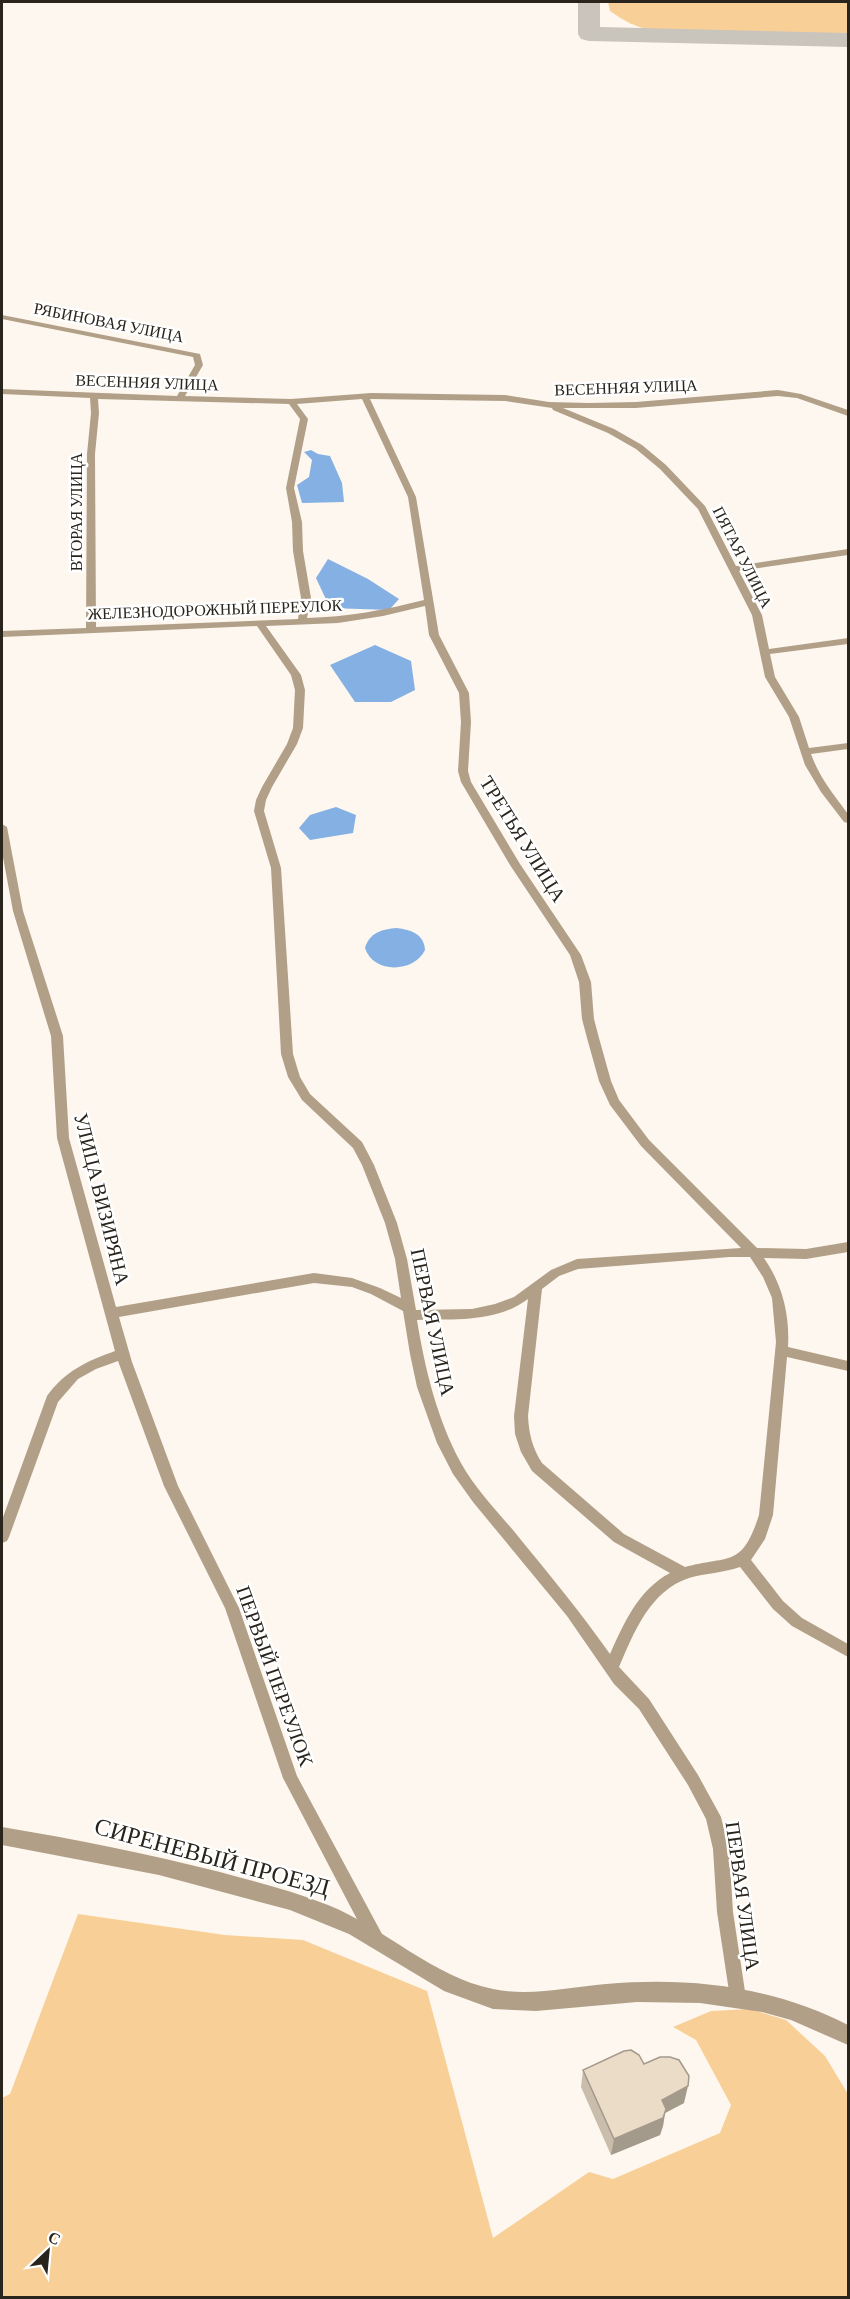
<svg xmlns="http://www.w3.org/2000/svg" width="850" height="2299" viewBox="0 0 850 2299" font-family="'Crimson Pro',serif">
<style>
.green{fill:#f8d097}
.water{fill:#84b0e3}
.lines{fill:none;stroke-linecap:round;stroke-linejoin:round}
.taxiway{fill:#c9c4bc;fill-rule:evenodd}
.minor{fill:#b1a087;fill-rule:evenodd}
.tertiary{fill:#b1a087;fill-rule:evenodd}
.wall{fill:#cabdac}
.shaded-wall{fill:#a49a8c}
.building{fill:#ebdcc8;stroke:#a49a8c;stroke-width:1.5}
.labels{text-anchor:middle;stroke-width:5;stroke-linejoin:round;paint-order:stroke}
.far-street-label{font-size:16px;fill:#29241c;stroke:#fff}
.street-label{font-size:20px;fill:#29241c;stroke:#fff}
.near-street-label{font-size:24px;fill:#29241c;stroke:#fff}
</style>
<rect width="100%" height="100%" fill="#fdf7ef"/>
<g class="green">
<path d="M608,2h240v32l-196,-4c-17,-3 -28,-9 -42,-19z"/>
<path d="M78,1914l147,21 78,5 124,51 66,247 96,-66 24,7 107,-46 11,-28 -35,-65 -23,-13 38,-16 39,-2 36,11 39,36 23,38v203l-846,1v-200l8,-4z"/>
</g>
<g class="water">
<path d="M311,450l7,4 12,2 12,27 2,19 -42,1 -5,-18 12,-8 3,-17 -8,-8z"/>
<path d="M328,559l40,20 31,20 -10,11 -59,-2 -14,-30z"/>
<path d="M375,645l36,16 4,29 -24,12h-36l-25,-37z"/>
<path d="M336,807l20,8 -3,18 -43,7 -11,-12 11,-13z"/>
<path d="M397,928c14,2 27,6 28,22 -11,23 -52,24 -60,-2 4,-15 17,-19 32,-20z"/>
</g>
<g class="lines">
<path class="taxiway" d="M578,2h22v25l248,6v14l-259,-6 -8,-2 -3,-5z"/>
<path class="minor" d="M2,315l198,39 3,11 -18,31 106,3 80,-6 134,2 44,7 40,1 47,-1 142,-12 23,4 47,16v6l-51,-18 -19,-2 -142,12h-73l51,21 28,16 24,20 39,41 31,60 112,-17v6l-109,16 23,44 7,34 79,-11v6l-78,10 5,23 24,40 10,31 39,-5v6l-37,5c8,23 23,41 37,60v9l-4,-1 -23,-30 -16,-27 -16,-48 -24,-40 -13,-62 -54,-106 -38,-40 -24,-20 -28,-16 -55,-23 -1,-2 -47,-7 -135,-2 46,98 23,138 30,58 2,29 -3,49 3,11 49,82 61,91 10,27 3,37 5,19 12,43 8,19 30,40 108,108 49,1 42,-7v10l-42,7 -42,-1c18,26 26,56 24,89l60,14v10l-61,-14 -14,158 -8,24 -14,21 32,41 19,17 46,26v13l-56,-31 -19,-17 -33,-42c-17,6 -34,6 -51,11 -39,13 -55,54 -70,89l30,32 49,76 23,42 8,32 4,63 13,86 -2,6 -6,2 -6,-2 -2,-6 -13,-86 -4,-63 -7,-30 -18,-34 -49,-76 -25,-25 -47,-68 -94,-114 -20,-28 -16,-31 -20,-56 -7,-33 -7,-43 -32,-17 -19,-7 -38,-4 -195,34 13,45 46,124 61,122 58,168 85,158 2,5 -2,5 -6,3 -6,-3 -87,-166 -58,-170 -61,-122 -46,-125 -22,8 -18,10 -20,23 -49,135 -2,4 -5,2v-23l45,-124c18,-25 40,-35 68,-45l-58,-213 -6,-102 -38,-125 -11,-59v-28l5,3 16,84 40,125 6,102 47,169 198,-34 38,5 28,10 21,10 -6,-39 -10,-36 -23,-58 -9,-17 -51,-48 -14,-23 -7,-23 -10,-186 -17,-57 2,-11 6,-13 25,-43 6,-16 2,-38 -4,-15 -34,-49 -255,11v-6l84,-3 1,-174 4,-41 -1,-15 -88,-4v-5l175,7 18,-31 -2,-8 -191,-38zM98,399l191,5 11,15 -14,69 6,34 1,29 8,47 -3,21 -202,8 -1,-173 4,-41zM362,399l46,98 16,103c-39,10 -77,17 -117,18l4,-20 -8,-47 -1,-29 -8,-34 14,-69 -11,-15zM425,606l4,29 30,58 2,29 -3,49 3,11 49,83 60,90 9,27 3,37 5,19 12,43 11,24 31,41 100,102 -164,11 -26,11 -37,27 -19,7 -23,5 -56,1 -9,-51 -10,-36 -23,-58 -12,-23 -52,-48 -10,-17 -7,-23 -12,-186 -17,-57 2,-11 6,-13 25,-43 6,-16 2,-38 -4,-15 -35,-49 72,-3 45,-7zM730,1257h20l13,20 9,21 4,44 -17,173c-17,53 -29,40 -74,52l-61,-33 -82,-71c-10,-16 -13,-29 -14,-47l14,-127 17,-13 19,-7zM528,1299l-14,117 1,18 6,18 11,19 82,71 56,31c-32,17 -46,50 -60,81 -29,-41 -61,-80 -93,-119 -19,-23 -41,-45 -56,-72 -24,-44 -36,-94 -44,-143 37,-1 79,3 111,-21z"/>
<path class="tertiary" d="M2,1827c73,12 146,27 218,45 36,10 73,19 108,33 57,23 105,72 165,84 37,8 76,-2 113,-5 84,-7 166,2 242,41v20l-57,-25 -29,-8 -62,-9 -63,-1 -101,9 -43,-2 -49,-18 -95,-57 -59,-24 -131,-35 -157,-30z"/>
</g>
<path class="wall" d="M644,2064l40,39 -19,10 -2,13 -3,9 -49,20 -30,-68 2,-17z"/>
<path class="shaded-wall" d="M688,2086l-4,17 -19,10 -2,13 -3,9 -49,20 3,-16 48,-39z"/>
<path class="building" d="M631,2050l8,5 5,9 16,-7h10l9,3 10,16 -1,10 -26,14 4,9 -3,9 -49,21 -31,-69 41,-19z"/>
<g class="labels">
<g class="far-street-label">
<text transform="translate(109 322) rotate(11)" y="6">РЯБИНОВАЯ УЛИЦА</text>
<text transform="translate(147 382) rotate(2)" y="6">ВЕСЕННЯЯ УЛИЦА</text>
<text transform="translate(626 387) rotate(-2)" y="6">ВЕСЕННЯЯ УЛИЦА</text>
<text transform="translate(76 512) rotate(-90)" y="6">ВТОРАЯ УЛИЦА</text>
<text transform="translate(743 557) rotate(63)" y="6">ПЯТАЯ УЛИЦА</text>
<text transform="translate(215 609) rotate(-2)" y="6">ЖЕЛЕЗНОДОРОЖНЫЙ ПЕРЕУЛОК</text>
</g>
<g class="street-label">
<text transform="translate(523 839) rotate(58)" y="7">ТРЕТЬЯ УЛИЦА</text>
<text transform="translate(102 1199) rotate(76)" y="7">УЛИЦА ВИЗИРЯНА</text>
<text transform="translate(433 1322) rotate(78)" y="7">ПЕРВАЯ УЛИЦА</text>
<text transform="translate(275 1676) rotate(70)" y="7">ПЕРВЫЙ ПЕРЕУЛОК</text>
<text transform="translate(743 1896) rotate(82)" y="7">ПЕРВАЯ УЛИЦА</text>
</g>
<g class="near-street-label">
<text transform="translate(212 1857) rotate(15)" y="8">СИРЕНЕВЫЙ ПРОЕЗД</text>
</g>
</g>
<rect width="850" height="2299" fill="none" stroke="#29241c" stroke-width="6"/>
<g transform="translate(48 2251) rotate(26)" stroke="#ffffff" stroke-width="4.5" paint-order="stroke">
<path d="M0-4.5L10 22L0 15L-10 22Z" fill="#29241c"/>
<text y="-9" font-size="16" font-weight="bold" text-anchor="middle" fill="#29241c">С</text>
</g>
</svg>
